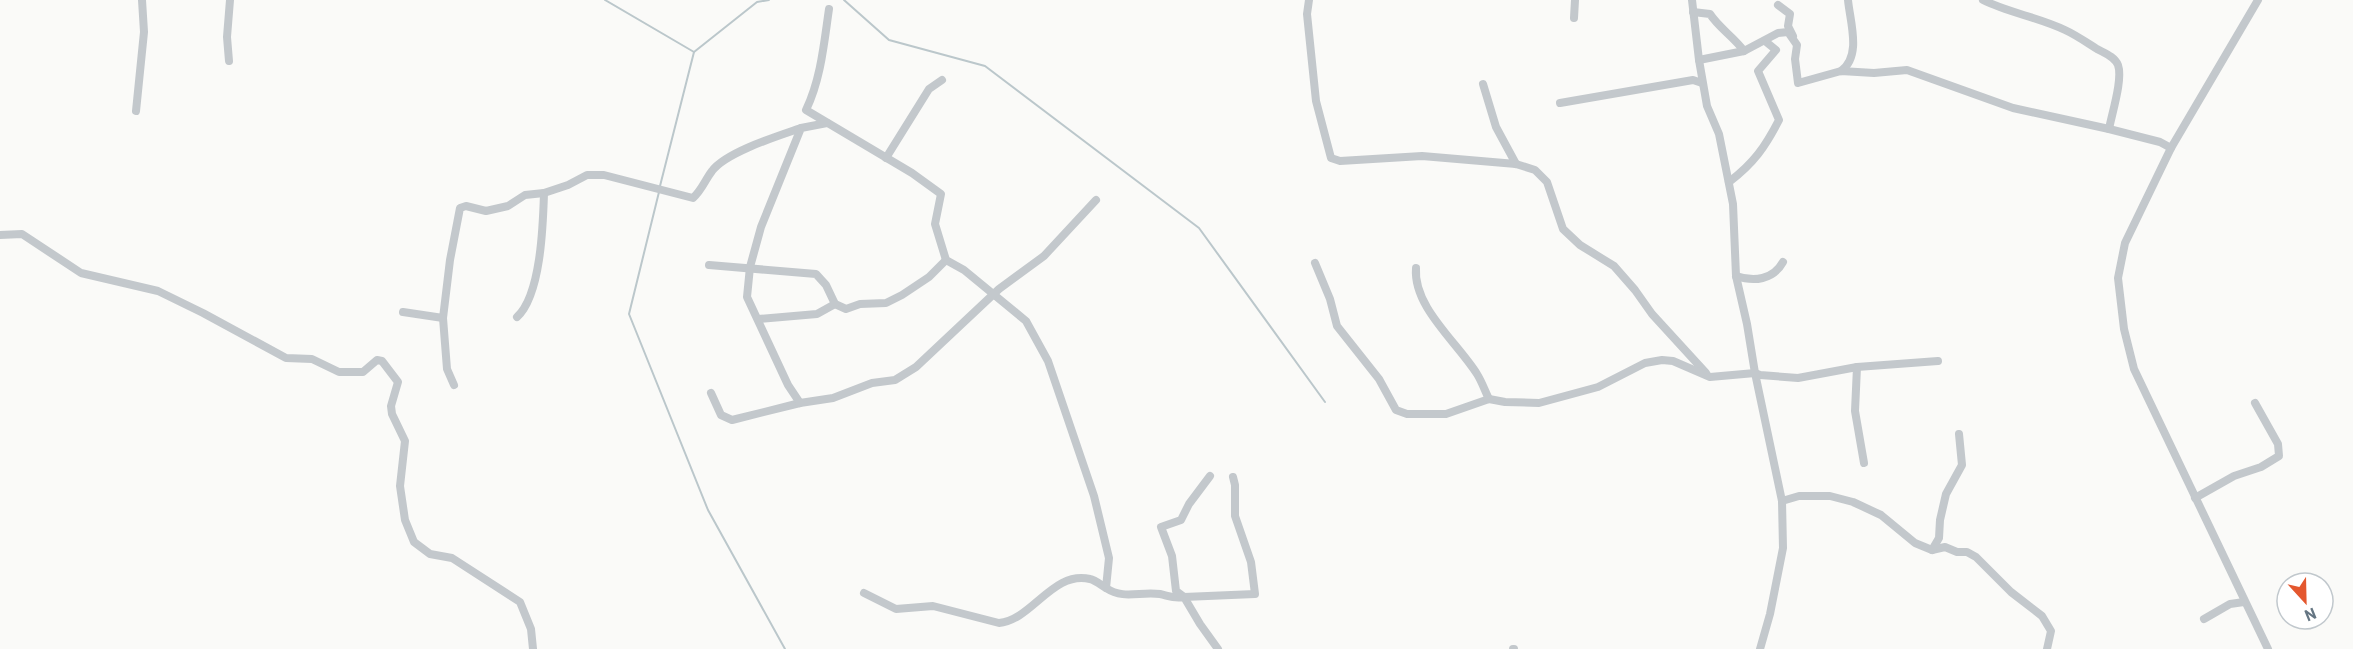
<svg xmlns="http://www.w3.org/2000/svg" width="2353" height="649" viewBox="0 0 2353 649" font-family="Barlow,sans-serif">
<style>
.lines{fill:none;stroke-linecap:round;stroke-linejoin:round}
.stream{stroke:#bbc7cb;stroke-width:2}
.minor{stroke:#c3c8cc;stroke-width:8}
</style>
<rect width="100%" height="100%" fill="#fafaf8"/>
<g class="lines">
<g class="stream">
<path d="M605,0l89,52 63,-50 12,-2"/>
<path d="M844,0l45,40 96,26 214,162 126,174"/>
<path d="M660,186l34,-134"/>
<path d="M659,192l-30,122 79,196 77,139"/>
</g>
<g class="minor">
<path d="M1309,0l-2,14 9,87 15,57 9,3 82,-5 94,8 19,6 12,12 16,47 17,16 34,21 21,24 17,24 54,59"/>
<path d="M1692,0l7,60"/>
<path d="M1983,0c26,13 55,17 82,30 11,5 21,12 32,19 7,4 17,7 21,16 5,14 -6,48 -9,64"/>
<path d="M2258,0l-87,148 -46,95 -7,35 6,51 10,40 134,280"/>
<path d="M1778,5l12,9 -2,12 5,10"/>
<path d="M829,9c-5,34 -8,70 -23,101l106,63 29,21 -6,30 11,36 18,10 62,51 22,40 46,135 15,62 -3,30c18,12 34,3 54,6 9,2 14,5 24,3l16,27 18,25"/>
<path d="M1693,12l17,2c9,14 24,23 34,37"/>
<path d="M1574,18l1,-18"/>
<path d="M229,61l-2,-24 3,-37"/>
<path d="M1841,71c21,-15 9,-49 7,-71"/>
<path d="M1483,84l13,43 20,37"/>
<path d="M1560,103l133,-23 9,3"/>
<path d="M136,111l8,-79 -2,-32"/>
<path d="M886,158l43,-69 13,-9"/>
<path d="M1729,182c25,-19 36,-35 50,-62l-21,-49 18,-21 -11,-9"/>
<path d="M0,235l22,-1 59,39 77,18 45,22 83,45 26,1 27,13h24l14,-12 5,1 16,21 -7,24 1,8 13,27 -5,45 5,34 9,22 16,12 22,4 68,44 11,27 2,20"/>
<path d="M1315,263l15,36 7,27 42,53 17,31 11,4h39l43,-15 16,3 34,1 59,-16 47,-24 17,-3 11,1 37,16 45,-4 5,2 38,3 59,-11 81,-6"/>
<path d="M709,265l107,9 10,11 9,19 11,5 14,-5 26,-1 16,-8 27,-18 17,-17"/>
<path d="M1416,268c-3,39 41,74 61,106 5,8 8,17 12,25"/>
<path d="M1736,276c18,6 37,4 47,-14"/>
<path d="M403,312l40,6 7,-58 10,-52 6,-2 20,5 22,-5 17,-11 19,-2 24,-8 19,-10h17l89,23c9,-8 12,-18 19,-27 14,-19 66,-35 89,-43"/>
<path d="M517,317c24,-22 26,-92 27,-124"/>
<path d="M443,318l4,51 7,16"/>
<path d="M758,319l59,-5 18,-10"/>
<path d="M1857,367l-2,44 9,52"/>
<path d="M711,393l10,22 11,5 68,-17 33,-5 39,-15 23,-3 21,-13 83,-78 45,-33 52,-56"/>
<path d="M800,403l-12,-18 -41,-88 3,-30 11,-40 40,-99 26,-5"/>
<path d="M1210,476l-21,28 -8,16 -20,7 11,29 4,35 8,6 71,-3 -4,-32 -16,-46v-31l-2,-8"/>
<path d="M2195,498l39,-22 27,-9 18,-11 -1,-12 -23,-41"/>
<path d="M1782,501l17,-5h31l23,6 28,13 34,28 17,7 13,-3 12,5h10l9,5 35,35 31,24 9,15 -4,18"/>
<path d="M1932,550l7,-12 1,-18 6,-26 16,-29 -3,-31"/>
<path d="M864,593l32,16 37,-3 66,17c33,-3 54,-53 91,-44 5,1 11,6 16,9"/>
<path d="M2204,619l26,-15 14,-2"/>
<path d="M1513,649h1"/>
<path d="M1760,649l10,-35 13,-66 -1,-47 -27,-128 -8,-49 -11,-48 -3,-72 -14,-70 -12,-28 -8,-46 45,-9 34,-18 10,-1 9,13 -2,14 3,24 43,-12 33,2 33,-3 106,38 96,21 51,13 11,6"/>
</g>
</g>
<g transform="translate(2305 601) rotate(158)"><circle r="28" fill="#ffffff" stroke="#c1c8cd" stroke-width="1.5"/>
<path d="M0-4.5L10 22L0 15L-10 22Z" fill="#e4572e"/>
<text y="-9" font-size="16" font-weight="bold" text-anchor="middle" fill="#657683">N</text>
</g>
</svg>
